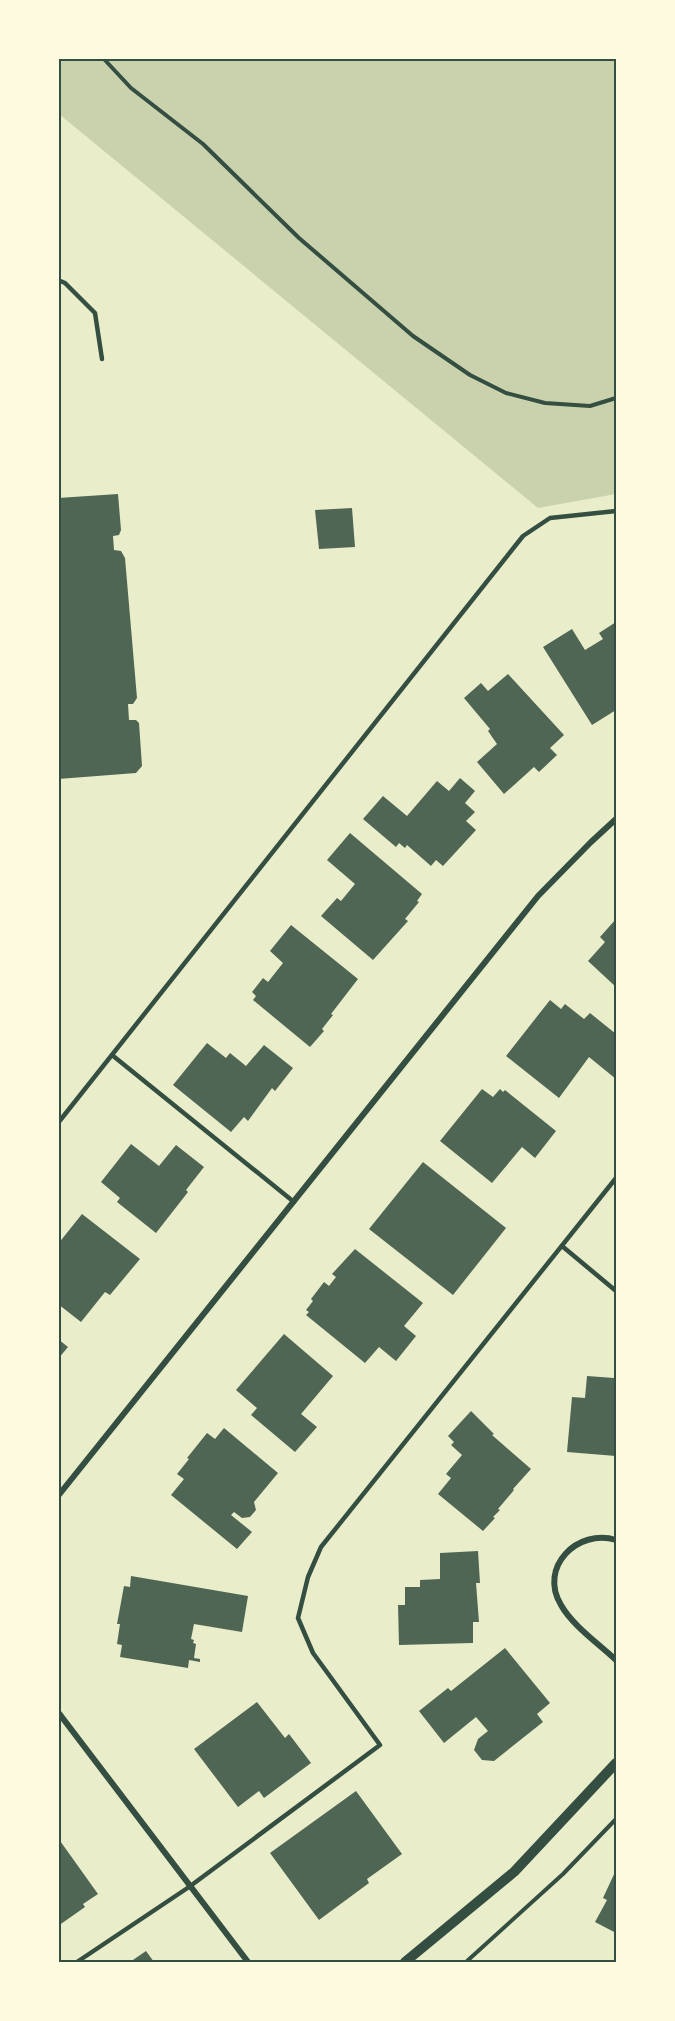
<svg xmlns="http://www.w3.org/2000/svg" width="675" height="2021" viewBox="0 0 675 2021" font-family="'PT Sans',sans-serif">
<style>
.green{fill:#cad2ad}
.building{fill:#4f6655}
.lines{fill:none;stroke-linecap:round;stroke-linejoin:round}
.path{stroke:#344e41;stroke-width:4}
.service{stroke:#344e41;stroke-width:4.5}
.minor{stroke:#344e41;stroke-width:6}
.tertiary{stroke:#344e41;stroke-width:10}
.neatline{fill:none;stroke:#344e41;stroke-width:2}
</style>
<rect width="100%" height="100%" fill="#e9edc9"/>
<path class="green" d="M58,59h558v435l-78,14 -479,-394z"/>
<g class="building">
<path d="M118,494l3,36 -2,5 -6,1 1,14 7,1 4,7 12,140 -4,6h-5l1,16h7l3,3 3,43 -6,7 -78,6v-281z"/>
<path d="M352,508l3,39 -36,2 -4,-39z"/>
<path d="M616,622v88l-24,15 -49,-78 29,-18 13,21 18,-11 -4,-6z"/>
<path d="M508,674l56,61 -14,13 7,7 -18,17 -5,-5 -30,27 -27,-32 20,-18 -9,-13 2,-2 -26,-31 17,-15 7,8z"/>
<path d="M460,778l15,13 -10,12 10,9 -9,9 10,9 -33,36 -7,-6 -5,6 -24,-21 -2,3 -6,-5 -3,4 -33,-28 20,-23 24,20 30,-35 12,10z"/>
<path d="M350,833l72,61 -5,7 2,1 -14,17 3,2 -35,39 -52,-44 16,-18 4,3 14,-17 -28,-24z"/>
<path d="M616,919v68l-28,-26 17,-19 -5,-5z"/>
<path d="M291,925l67,54 -27,35 2,1 -11,14 2,2 -14,16 -57,-47 3,-4 -4,-4 11,-14 5,4 15,-19 -13,-12z"/>
<path d="M550,1000l11,9 4,-5 19,15 6,-6 26,21v45l-27,-22 -30,41 -53,-42z"/>
<path d="M207,1043l19,15 4,-5 16,13 18,-21 29,23 -18,23 -3,-3 -24,33 -4,-4 -13,15 -58,-47z"/>
<path d="M482,1089l11,8 7,-8 3,3 2,-2 51,41 -21,27 -13,-11 -30,36 -52,-42z"/>
<path d="M131,1144l28,22 17,-21 28,22 -18,23 2,2 -32,41 -39,-31 3,-4 -19,-16z"/>
<path d="M423,1162l83,66 -53,67 -84,-66z"/>
<path d="M82,1214l58,45 -30,36 -5,-3 -24,30 -23,-18v-60z"/>
<path d="M355,1249l68,54 -19,23 12,10 -20,25 -17,-14 -14,16 -59,-48 3,-3 -3,-2 7,-9 -2,-2 13,-17 5,4 7,-9 -4,-3z"/>
<path d="M284,1334l49,42 -32,38 16,13 -22,25 -44,-37 6,-7 -21,-18z"/>
<path d="M58,1339l10,8 -10,12z"/>
<path d="M587,1376l27,2v-2h2v80l-49,-4 5,-55 13,1z"/>
<path d="M471,1411l23,23 -2,1 39,34 -18,20 1,1 -16,19 2,1 -7,7 2,1 -12,13 -45,-37 13,-16 -5,-4 16,-19 -11,-10 3,-3 -6,-6z"/>
<path d="M224,1428l54,45 -24,29 2,8 -6,7 -8,1 -8,-6 -3,3 21,17 -15,17 -66,-54 13,-16 -7,-5 12,-15 -2,-1 20,-25 8,6z"/>
<path d="M478,1551l2,32h-4l3,39h-6v21l-74,2 -1,-40h7v-18h15v-7l20,-1v-26z"/>
<path d="M131,1576l117,20 -6,36 -48,-8 -3,15 3,1 -1,3 3,1 -2,14 6,1v3l-11,-2 -1,8 -68,-11 2,-12 -5,-1 3,-20h-3l7,-38 6,1z"/>
<path d="M505,1648l45,55 -13,11 6,8 -49,39 -12,-1 -8,-10 4,-11 10,-8 -12,-14 -32,26 -25,-32 29,-23 3,3z"/>
<path d="M257,1702l28,36 4,-4 22,29 -47,35 -5,-7 -21,16 -44,-58z"/>
<path d="M356,1791l46,63 -35,25 2,4 -50,37 -49,-67z"/>
<path d="M58,1838l40,56 -15,10 2,3 -27,19z"/>
<path d="M616,1870v63l-21,-11 12,-22 -4,-2z"/>
<path d="M146,1951l8,11h-24z"/>
</g>
<g class="lines">
<g class="path">
<path d="M103,58l28,30 72,56 96,94 114,98 57,39 36,18 39,10 45,3 26,-8"/>
<path d="M466,1962l97,-88 53,-55"/>
</g>
<g class="service">
<path d="M58,280l7,3 30,30 7,46"/>
<path d="M112,1055l182,147"/>
<path d="M58,1123l465,-587 27,-18 66,-7"/>
<path d="M562,1246l54,45"/>
<path d="M77,1962l112,-75 191,-142 -67,-92 -15,-35 10,-41 13,-30 295,-369"/>
</g>
<g class="minor">
<path d="M58,1496l480,-600 53,-54 25,-23"/>
<path d="M616,1540c-38,-12 -78,27 -55,65 11,20 38,39 55,55"/>
<path d="M58,1712l190,250"/>
</g>
<path class="tertiary" d="M405,1962l109,-90 102,-109"/>
</g>
<rect width="675" height="2021" fill="none" stroke="#fefae0" stroke-width="120"/>
<rect x="60" y="60" width="555" height="1901" class="neatline"/>
</svg>
